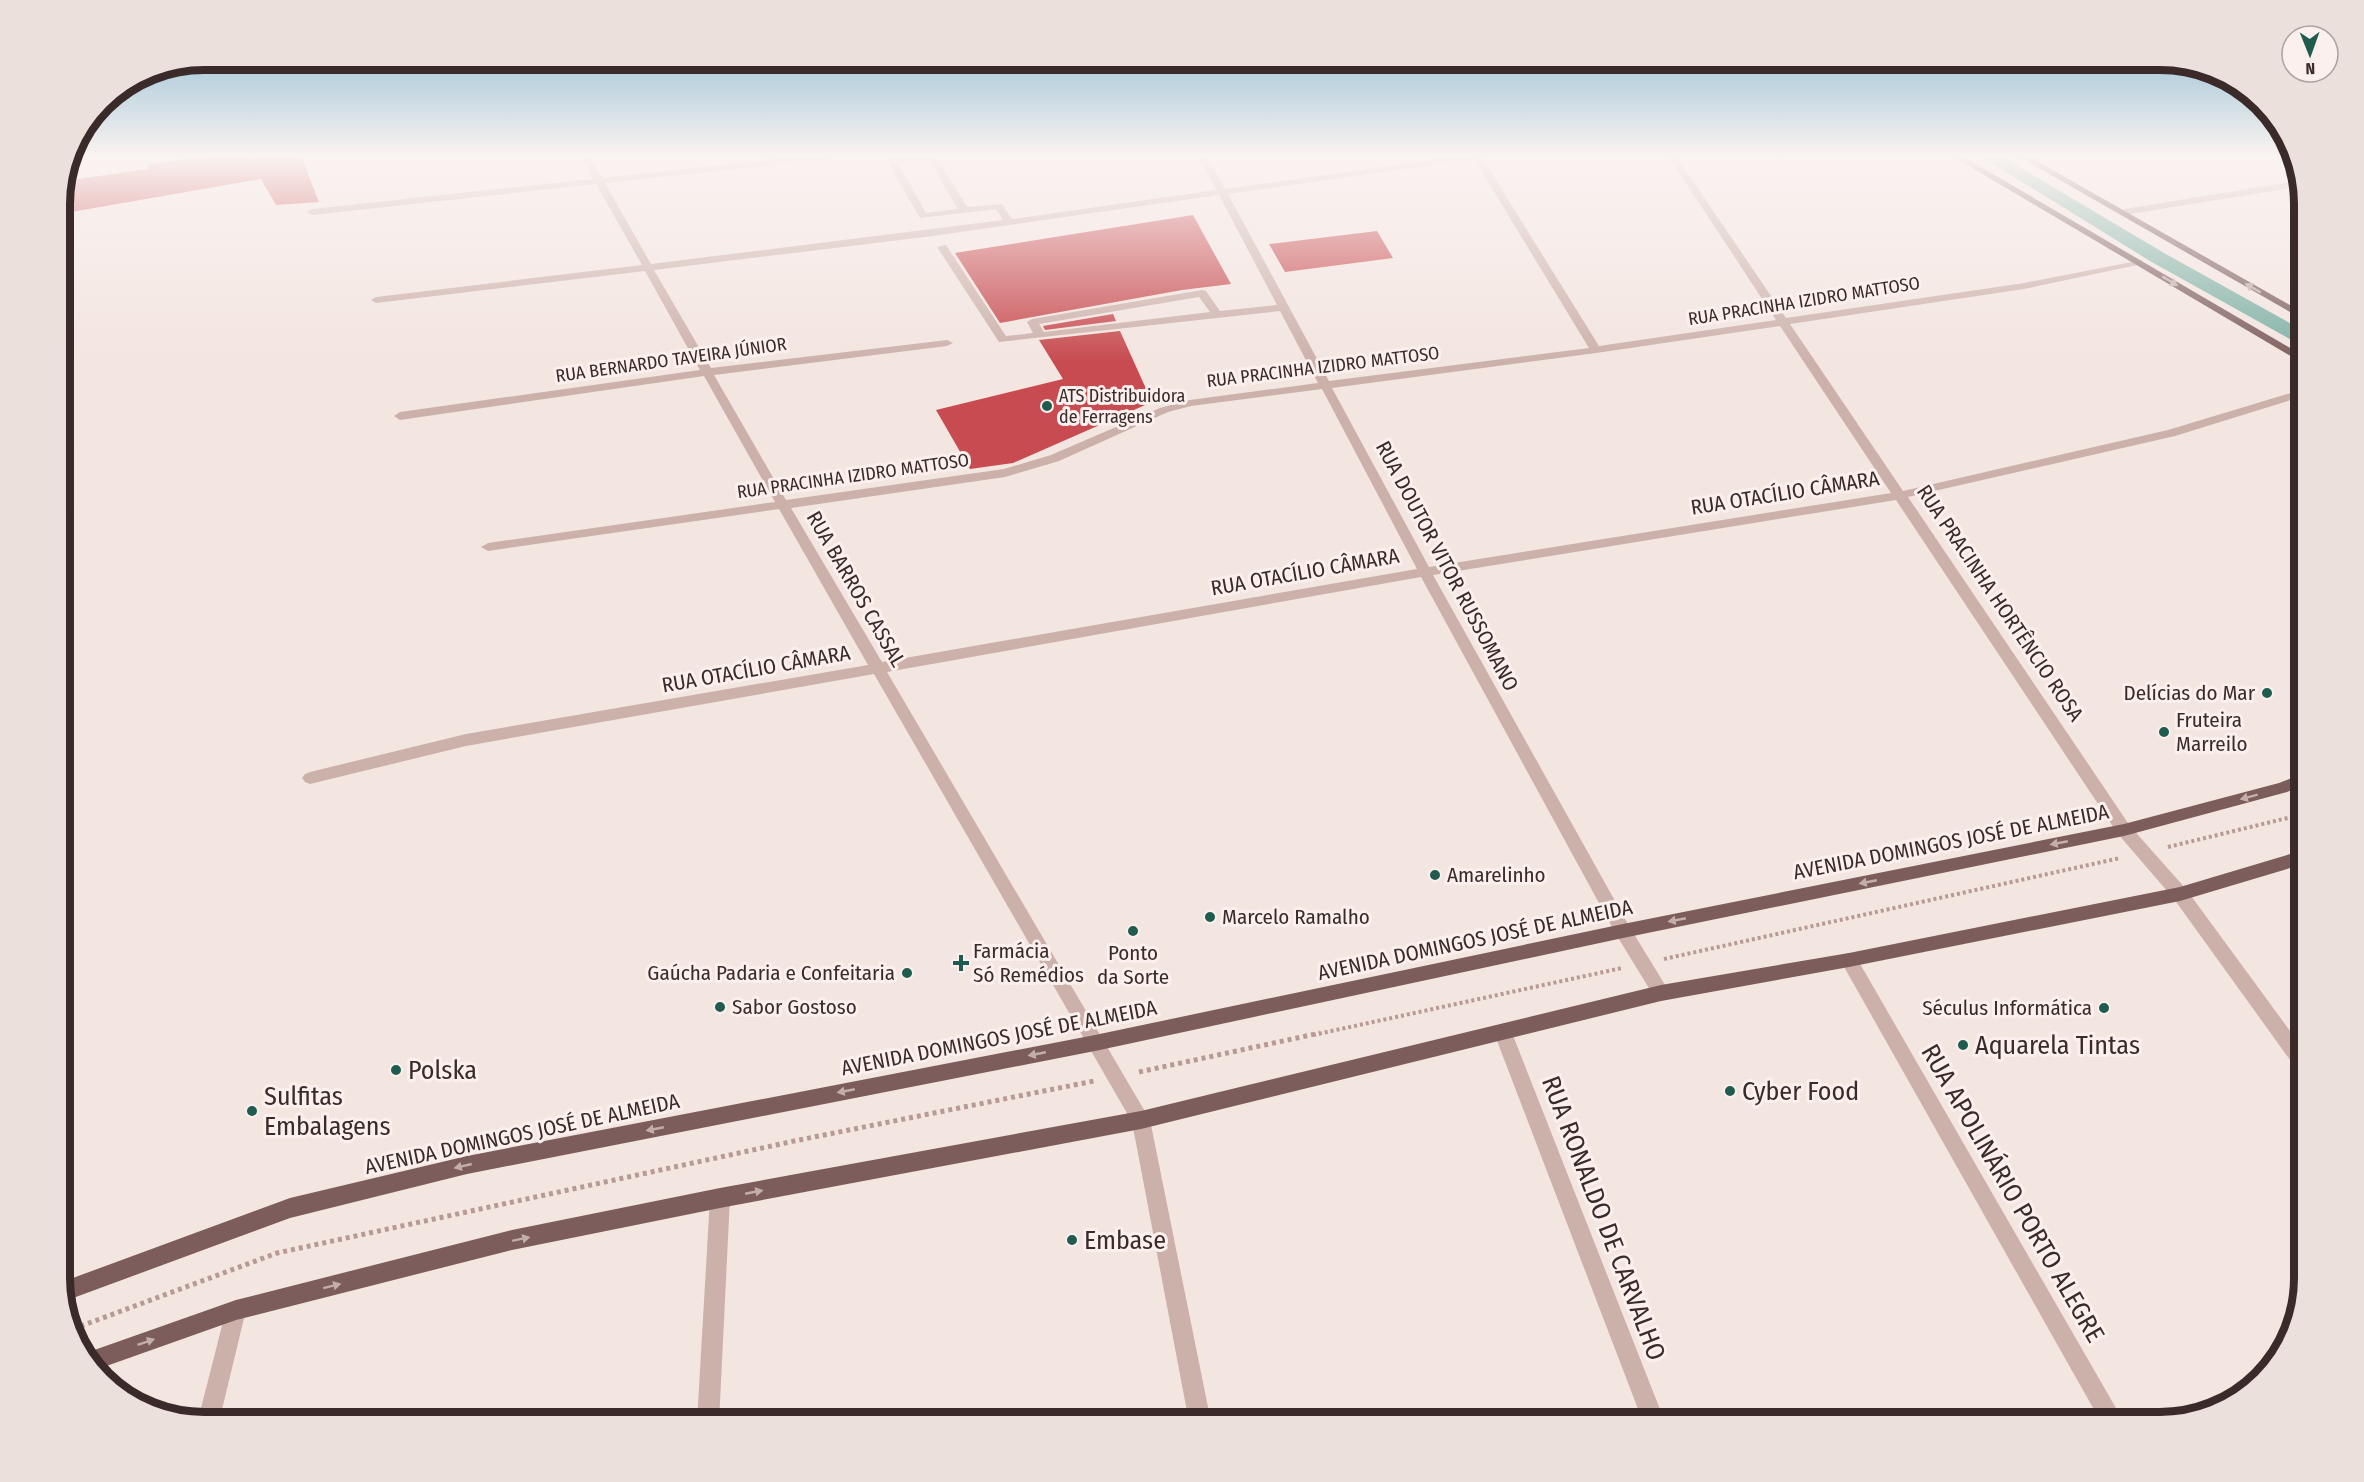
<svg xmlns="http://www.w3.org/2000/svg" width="2364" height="1482" viewBox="0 0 2364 1482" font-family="'Fira Sans Condensed',sans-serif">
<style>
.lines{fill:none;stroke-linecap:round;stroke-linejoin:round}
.canal{fill:#7eb1a5;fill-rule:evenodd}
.building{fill:#c74b50}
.path-far1{stroke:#b89a95;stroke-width:4;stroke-dasharray:3 3;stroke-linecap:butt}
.path{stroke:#b89a95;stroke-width:5;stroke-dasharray:4 4;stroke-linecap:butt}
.minor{fill:#ccb1ab;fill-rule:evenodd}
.major{fill:#7c5d5c;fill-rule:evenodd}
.oneway{fill:#c2aeac}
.poi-dot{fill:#1f5c4f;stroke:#fbf0ed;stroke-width:2}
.labels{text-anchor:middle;stroke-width:6;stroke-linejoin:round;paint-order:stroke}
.far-street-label{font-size:18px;fill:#3a2b2a;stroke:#fbf0ed}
.far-poi-label{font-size:18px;fill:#3a2b2a;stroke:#fbf0ed;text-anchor:start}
.street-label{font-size:21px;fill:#3a2b2a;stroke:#fbf0ed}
.poi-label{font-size:21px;fill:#3a2b2a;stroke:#fbf0ed;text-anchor:start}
.near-poi-label{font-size:26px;fill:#3a2b2a;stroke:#fbf0ed;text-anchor:start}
.near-street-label{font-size:26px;fill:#3a2b2a;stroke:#fbf0ed}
.rim{fill:none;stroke:#3a2b2a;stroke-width:8}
</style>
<rect width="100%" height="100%" fill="#f3e5e0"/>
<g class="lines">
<path class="canal" d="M1980,156h21l163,97 140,78v16l-154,-86z"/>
</g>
<g class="building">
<path d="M212,156h89l18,46 -43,3 -15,-26 -201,35 4,-33 84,-12 1,-5z"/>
<path d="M1193,215l38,69 -49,6 -182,33 -45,-70z"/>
<path d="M1377,231l16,27 -108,14 -16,-28z"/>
<path d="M1113,314l3,7 -71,9 -2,-4z"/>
<path d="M1120,331l32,71 -139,61 -43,6 -34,-59 127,-31 -24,-39z"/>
</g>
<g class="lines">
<g class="path-far1">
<path d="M2168,847l136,-33"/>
<path d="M1664,959l456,-101"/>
<path d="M1313,1035l309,-67"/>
</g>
<g class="path">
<path d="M1139,1072l181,-39"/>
<path d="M73,1329l204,-76 522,-113 295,-59"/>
</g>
<g class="minor">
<path d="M581,156h8l13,22 205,-22h27l-5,3 -224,24 46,81 352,-44 -7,-11 -76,9 -33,-57 5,-3 44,-2 31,51 35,-3 10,15 204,-29 -17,-34h8l18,33 235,-33h21l118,190 177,-26 -108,-164h8l110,162 238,-35 118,-23v4l-118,25 -234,35 113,167 265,-61 136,-41v7l-129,40 -267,61 222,329 56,63 118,161v23l-6,-2 -124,-172 -56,-65 -222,-334 -463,75 196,351 38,62 3,5 -3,5 -6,3 -6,-3 -38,-62 -196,-359 -534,95 263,448 61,302h-22l-57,-300 -258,-448 -408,72 -156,38 -5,-2 -3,-4 3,-4 5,-2 156,-38 402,-69 -89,-156 -291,42 -7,-4 7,-4 287,-41 -71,-126 -304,44 -6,-4 6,-4 300,-42 -55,-99 -269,32 -5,-3 5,-3 266,-32 -46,-81 -284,31 -5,-3 5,-3 281,-30zM1474,159l115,189 -260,33 -101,-187zM929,160l29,49 -32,4 -28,-50zM1219,195l58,110 -57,6 -14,-20 -4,-1 -170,29 -5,3 6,11 -27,3 -60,-91 -9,2 62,95 281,-31 38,72 -128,17 -30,8 -109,47 -47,14 -218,31 -72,-125 233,-29 6,-3 -6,-3 -236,28 -57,-98 279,-34zM1199,297l11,15 -166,20 -5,-8zM1780,326l111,167 -462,74 -97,-179 264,-35zM1322,389l95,180 -535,93 -91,-154 214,-31 54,-16 109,-49 23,-6z"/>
<path d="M2298,181v6l-174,28 -5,-3 5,-3z"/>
<path d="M1849,953l6,2 269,467h-23l-258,-457 -3,-5 3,-5z"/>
<path d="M1503,1025l6,2 3,6 153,389h-22l-149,-389 3,-6z"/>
<path d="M720,1188l7,3 3,7 -11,224h-22l13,-224 3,-7z"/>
<path d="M236,1300l7,3 3,7 -27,112 -21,-2 28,-110 3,-7z"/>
</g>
<g class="major">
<path d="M70,156h15l-16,4z"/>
<path d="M1952,156h10l342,200v8z"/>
<path d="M2018,156h10l276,157v7z"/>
<path d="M2304,773v12l-17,7 -163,44 -501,102 -528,113 -628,123 -177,44 -225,83 -5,-14 2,-5 228,-84 177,-42 628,-121 528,-111 501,-100 155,-41z"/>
<path d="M2304,850v14l-124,37 -331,66 -188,34 -520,128 -421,79 -208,42 -276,70 -138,49 -15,-15 153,-54 276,-70 208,-42 421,-77 520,-126 188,-32 331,-66z"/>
</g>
</g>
<defs><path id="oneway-solid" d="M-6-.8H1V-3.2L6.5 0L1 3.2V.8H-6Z" transform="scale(1.5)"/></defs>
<g class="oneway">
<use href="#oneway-solid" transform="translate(2170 281) rotate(31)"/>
<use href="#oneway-solid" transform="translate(2253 288) rotate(-150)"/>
<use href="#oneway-solid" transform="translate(2249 797) rotate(165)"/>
<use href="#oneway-solid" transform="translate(2059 843) rotate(169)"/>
<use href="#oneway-solid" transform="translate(1868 882) rotate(169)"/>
<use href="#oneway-solid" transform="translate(1677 920) rotate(169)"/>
<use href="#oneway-solid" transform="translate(1037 1054) rotate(169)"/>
<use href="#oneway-solid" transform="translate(846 1091) rotate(169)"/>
<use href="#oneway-solid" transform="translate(655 1129) rotate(169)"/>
<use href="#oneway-solid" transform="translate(463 1166) rotate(167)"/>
<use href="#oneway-solid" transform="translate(754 1192) rotate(-11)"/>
<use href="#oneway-solid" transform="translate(521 1239) rotate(-12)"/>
<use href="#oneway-solid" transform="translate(332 1286) rotate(-14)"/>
<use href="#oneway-solid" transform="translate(146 1342) rotate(-19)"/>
</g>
<linearGradient id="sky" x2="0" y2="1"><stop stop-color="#7db3cd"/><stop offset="0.43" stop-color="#faf3f1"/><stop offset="1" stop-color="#faf3f1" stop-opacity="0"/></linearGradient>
<rect width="2364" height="363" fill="url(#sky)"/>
<g class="poi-dot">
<circle cx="1047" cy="406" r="6"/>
<circle cx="2267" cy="693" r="6"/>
<circle cx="2164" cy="732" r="6"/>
<circle cx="1435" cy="875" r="6"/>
<circle cx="1210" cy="917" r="6"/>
<circle cx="1133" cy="931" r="6"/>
<path d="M958 954h6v6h6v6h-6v6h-6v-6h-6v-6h6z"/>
<circle cx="907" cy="973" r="6"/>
<circle cx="720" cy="1007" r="6"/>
<circle cx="2104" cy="1008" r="6"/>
<circle cx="1963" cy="1045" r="6"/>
<circle cx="396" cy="1070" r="6"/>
<circle cx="1730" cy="1091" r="6"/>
<circle cx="252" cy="1111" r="6"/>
<circle cx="1072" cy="1240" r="6"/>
</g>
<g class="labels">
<g class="far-street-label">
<text transform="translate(1804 301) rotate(-9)" y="6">RUA PRACINHA IZIDRO MATTOSO</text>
<text transform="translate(671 360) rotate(-8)" y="6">RUA BERNARDO TAVEIRA JÚNIOR</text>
<text transform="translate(1323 367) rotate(-7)" y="6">RUA PRACINHA IZIDRO MATTOSO</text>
<text transform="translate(853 476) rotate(-8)" y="6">RUA PRACINHA IZIDRO MATTOSO</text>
</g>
<g class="far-poi-label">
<text x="1059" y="402">ATS Distribuidora<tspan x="1059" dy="21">de Ferragens</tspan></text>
</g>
<g class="street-label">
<text transform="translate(1785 493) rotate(-9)" y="7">RUA OTACÍLIO CÂMARA</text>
<text transform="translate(1447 566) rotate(62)" y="7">RUA DOUTOR VITOR RUSSOMANO</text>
<text transform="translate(1305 572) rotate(-10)" y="7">RUA OTACÍLIO CÂMARA</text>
<text transform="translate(856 589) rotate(60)" y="7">RUA BARROS CASSAL</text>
<text transform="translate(2000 603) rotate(56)" y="7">RUA PRACINHA HORTÊNCIO ROSA</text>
<text transform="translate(756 669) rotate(-10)" y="7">RUA OTACÍLIO CÂMARA</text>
<text transform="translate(1951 842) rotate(-11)" y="7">AVENIDA DOMINGOS JOSÉ DE ALMEIDA</text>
<text transform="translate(1475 940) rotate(-12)" y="7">AVENIDA DOMINGOS JOSÉ DE ALMEIDA</text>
<text transform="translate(999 1038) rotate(-11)" y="7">AVENIDA DOMINGOS JOSÉ DE ALMEIDA</text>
<text transform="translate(522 1134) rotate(-12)" y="7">AVENIDA DOMINGOS JOSÉ DE ALMEIDA</text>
</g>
<g class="poi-label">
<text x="2255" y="700" text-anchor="end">Delícias do Mar</text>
<text x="2176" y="727">Fruteira<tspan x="2176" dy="24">Marreilo</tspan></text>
<text x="1447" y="882">Amarelinho</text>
<text x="1222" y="924">Marcelo Ramalho</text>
<text x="973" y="958">Farmácia<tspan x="973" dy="24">Só Remédios</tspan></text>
<text x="1133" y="960" text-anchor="middle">Ponto<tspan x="1133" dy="24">da Sorte</tspan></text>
<text x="895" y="980" text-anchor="end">Gaúcha Padaria e Confeitaria</text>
<text x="732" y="1014">Sabor Gostoso</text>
<text x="2092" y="1015" text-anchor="end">Séculus Informática</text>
</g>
<g class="near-poi-label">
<text x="1975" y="1054">Aquarela Tintas</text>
<text x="408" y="1079">Polska</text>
<text x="1742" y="1100">Cyber Food</text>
<text x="264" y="1105">Sulfitas<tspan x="264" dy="30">Embalagens</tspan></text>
<text x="1084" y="1249">Embase</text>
</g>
<g class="near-street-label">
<text transform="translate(2013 1193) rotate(60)" y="9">RUA APOLINÁRIO PORTO ALEGRE</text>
<text transform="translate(1604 1218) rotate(69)" y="9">RUA RONALDO DE CARVALHO</text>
</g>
</g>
<path d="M0 0H2364V1482H0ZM204 70H2160A134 134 0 0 1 2294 204V1278A134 134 0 0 1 2160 1412H204A134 134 0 0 1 70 1278V204A134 134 0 0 1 204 70Z" fill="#ece0dd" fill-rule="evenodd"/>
<path class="rim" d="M204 70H2160A134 134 0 0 1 2294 204V1278A134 134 0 0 1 2160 1412H204A134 134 0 0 1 70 1278V204A134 134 0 0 1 204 70Z"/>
<g transform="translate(2310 54) rotate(179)"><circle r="28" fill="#fbf0ed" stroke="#aea19f" stroke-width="1.5"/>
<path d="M0-4.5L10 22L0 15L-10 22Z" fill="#1f5c4f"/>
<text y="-9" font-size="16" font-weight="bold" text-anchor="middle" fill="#3a2b2a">N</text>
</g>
</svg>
